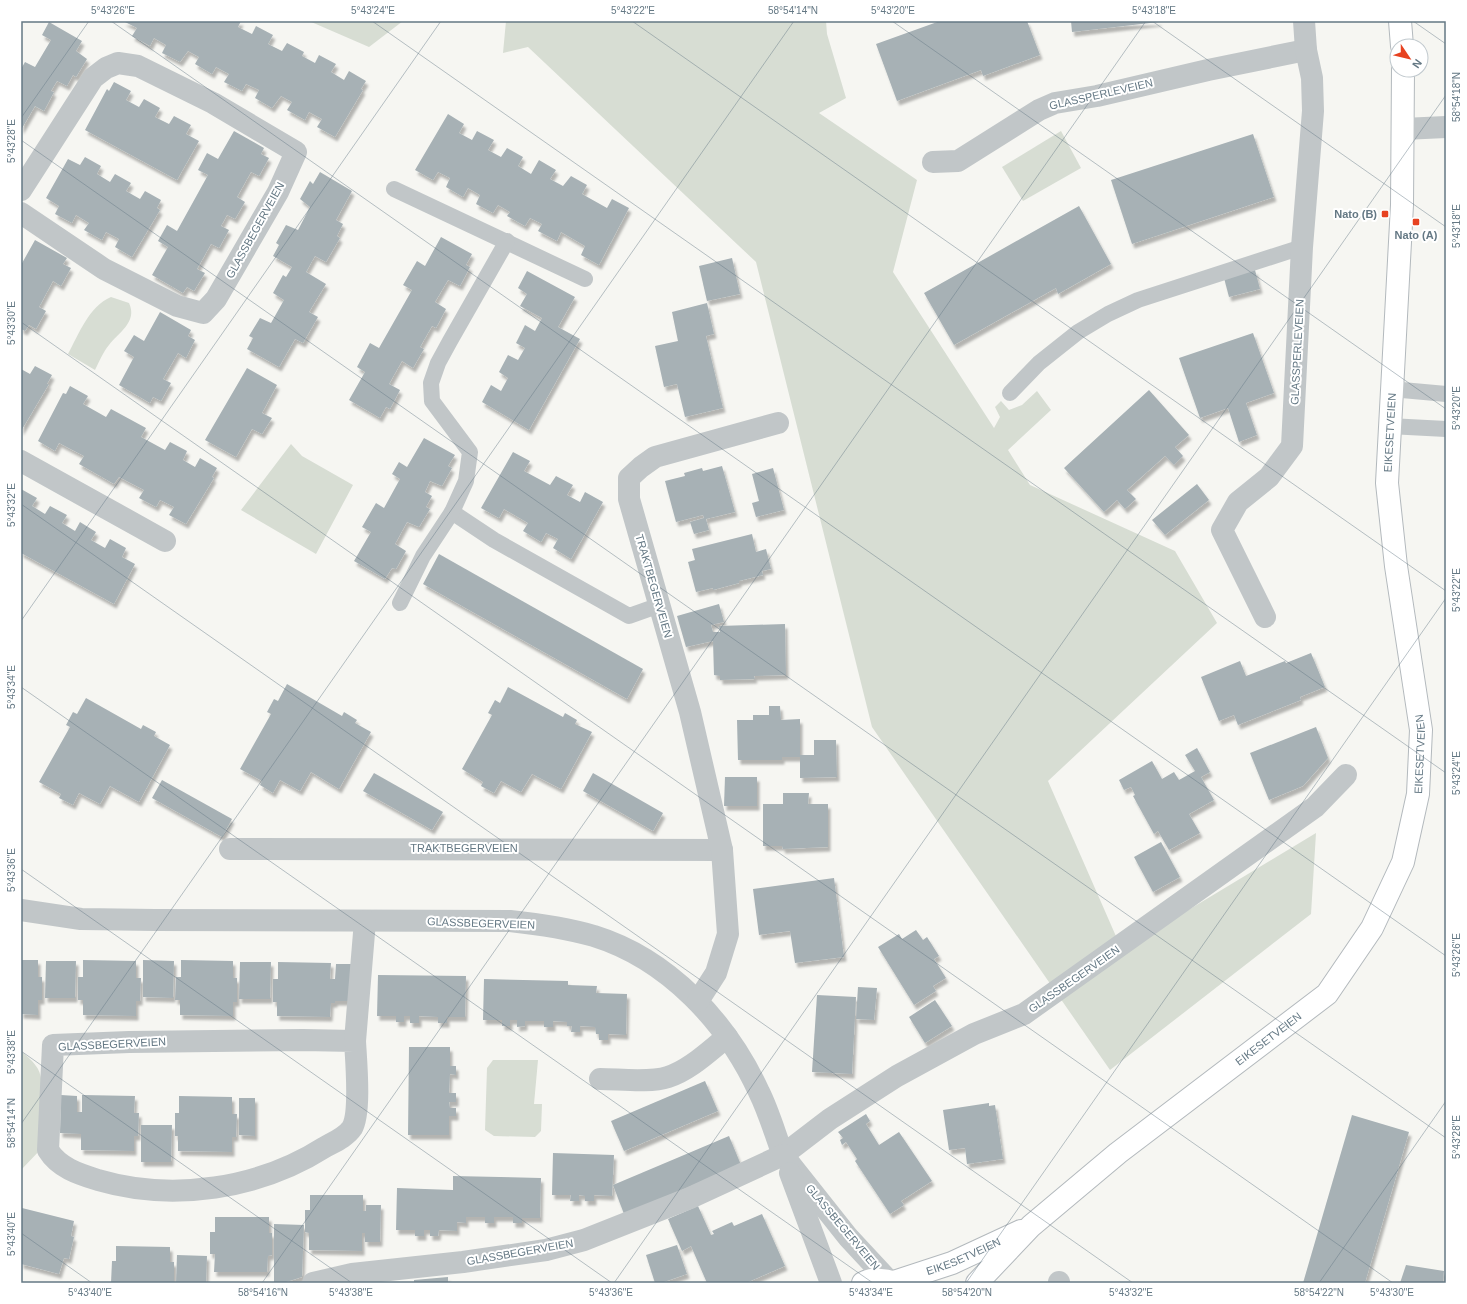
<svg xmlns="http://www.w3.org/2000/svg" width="1467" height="1304" viewBox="0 0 1467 1304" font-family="Arial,sans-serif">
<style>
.green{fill:#d7ddd3}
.building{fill:#a7b1b5;filter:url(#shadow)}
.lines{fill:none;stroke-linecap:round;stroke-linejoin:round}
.secondary-casing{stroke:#b3b9bd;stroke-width:24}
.service{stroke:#c1c6c8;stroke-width:16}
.minor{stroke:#c1c6c8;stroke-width:22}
.tertiary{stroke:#c1c6c8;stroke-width:22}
.secondary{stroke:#fff;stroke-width:22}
.ticks{fill:none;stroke:#647884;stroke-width:1;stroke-opacity:0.45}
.poi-dot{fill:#e74220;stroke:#fff;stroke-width:1.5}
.labels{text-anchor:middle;stroke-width:4;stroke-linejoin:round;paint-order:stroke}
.street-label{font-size:11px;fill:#647884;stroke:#fff}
.poi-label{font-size:11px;font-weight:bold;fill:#647884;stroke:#fff;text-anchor:end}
.neatline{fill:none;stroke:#647884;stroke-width:1.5}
.ticks-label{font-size:10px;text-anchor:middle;fill:#647884}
</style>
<defs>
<filter id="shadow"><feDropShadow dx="2.5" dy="4.5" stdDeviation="1" flood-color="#0004"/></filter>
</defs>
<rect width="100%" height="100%" fill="#f6f6f2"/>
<g class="green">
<path d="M309,21h94l-34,26z"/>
<path d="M506,21h320l1,13 19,64 -27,15 98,67 -24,92 101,156 6,-11 -5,-10 6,-6 8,9 13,-5 15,-14 14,19 -43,40 22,35 145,66 42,72 -169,158 74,169 194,-117 -5,81 -201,156 -238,-343 -116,-465 -228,-215 -25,6z"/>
<path d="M1061,131l20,37 -58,33 -21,-34z"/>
<path d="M111,297l18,6c9,19 -11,30 -20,42 -6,7 -10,17 -14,25l-27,-16c11,-20 21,-48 43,-57z"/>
<path d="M291,444l11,12 51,29 -37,69 -75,-44z"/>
<path d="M21,1051c6,5 13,11 17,18 9,17 3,60 3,80l-20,21z"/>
<path d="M493,1060h45l-4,44h8l-1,27 -6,6 -41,-1 -9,-6 2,-62z"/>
</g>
<g class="building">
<path d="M123,21h118l-3,6 14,7 4,-8 17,9 -5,9 14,7 5,-8 17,9 -2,4 13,7 4,-8 17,9 -5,8 13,8 5,-9 17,10 -5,8 2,1 -28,47 -18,-10 5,-8 -13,-7 -4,8 -18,-10 5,-8 -11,-6 -9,12 -17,-10 4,-8 -13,-6 -4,7 -18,-9 5,-8 -13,-7 -4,7 -17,-10 4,-7 -11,-6 -8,11 -18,-9 4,-8 -12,-7 -4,8 -18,-10 5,-8z"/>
<path d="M940,21h87l13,34 -57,21 -2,-6 -84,31 -21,-57z"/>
<path d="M1071,21h88v1l-87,10z"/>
<path d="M49,22l33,19 -6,10 11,8 -11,18 -3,-2 -6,11 -10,-5 -6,10 3,1 -10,19 -9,-5 -14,24v-61l4,-7 10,5 16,-27 -9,-5z"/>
<path d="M114,82l17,9 -5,9 13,7 5,-8 16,9 -5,9 14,7 5,-8 17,9 -5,9 13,7 -22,39 -92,-50 22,-41 2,2z"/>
<path d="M448,114l16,10 -5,9 13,7 5,-9 17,9 -6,10 13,7 6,-9 16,9 -5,9 13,8 8,-14 17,10 -6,9 13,7 8,-10 16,9 -5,9 25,14 5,-9 17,9 -30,57 -18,-10 4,-9 -24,-14 -4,9 -19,-10 4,-7 -12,-6 -5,8 -18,-10 3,-4 -12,-7 -5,8 -17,-9 4,-9 -12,-7 -5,9 -17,-10 4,-9 -12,-6 -5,8 -18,-10z"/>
<path d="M234,131l30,17 -3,6 8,4 -10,18 -8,-4 -14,25 8,5 -10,17 -8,-4 -6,11 8,4 -10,18 -8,-4 -14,25 8,4 -11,18 -7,-4 -4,6 -31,-18 16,-28 -10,-6 9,-16 10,6 31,-56 -10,-5 9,-17 11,6z"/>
<path d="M1253,134l21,63 -142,47 -21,-64z"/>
<path d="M85,157l16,9 -4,8 13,8 5,-8 16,9 -5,8 14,8 5,-8 16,9 -4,8 3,2 -28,47 -17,-10 4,-8 -13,-7 -4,8 -18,-10 5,-7 -13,-8 -4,8 -17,-9 4,-8 -13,-8 22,-39 12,6z"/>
<path d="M320,172l32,19 -16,29 7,4 -6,12 3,2 -14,24 -11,-6 -9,16 20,12 -17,28 9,5 -15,26 -8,-4 -16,28 -32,-18 6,-11 -4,-2 11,-18 11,5 13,-23 -11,-7 10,-18 3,2 6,-10 -19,-11 6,-11 -3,-2 10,-18 12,5 12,-23 -10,-8 10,-18 3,3z"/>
<path d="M1079,206l32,58 -53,30 -2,-6 -102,57 -30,-52z"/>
<path d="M441,237l31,17 -6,11 4,2 -10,19 -12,-6 -13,22 11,7 -10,19 -4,-2 -12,21 4,2 -11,19 -11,-7 -13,23 11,6 -10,19 -4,-2 -6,11 -31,-18 16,-28 -8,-5 13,-24 9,5 33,-58 -9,-5 14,-24 8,5z"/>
<path d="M35,240l32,18 -4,6 8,4 -10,18 -8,-5 -14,26 7,4 -10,18 -7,-4 -4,6 -4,-2v-64z"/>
<path d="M732,258l8,36 -33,7 -8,-35z"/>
<path d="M1255,270l5,19 -31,8 -5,-19z"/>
<path d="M527,271l48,26 -17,30 22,12 -51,91 -47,-28 9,-17 10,6 7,-13 -9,-6 9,-17 10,5 7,-12 -9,-5 9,-18 10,6 7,-13 -22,-12 7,-12 -9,-6z"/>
<path d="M707,303l7,31 -8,2 17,72 -38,9 -8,-33 -13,3 -9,-41 23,-5 -6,-29z"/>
<path d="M160,312l31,18 -3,6 7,4 -9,18 -8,-5 -15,26 8,4 -10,18 -8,-4 -3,6 -31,-18 15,-28 -10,-6 10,-16 10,6z"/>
<path d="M1253,333l21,60 -28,10 11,32 -18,7 -11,-34 -28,10 -21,-60z"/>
<path d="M35,366l17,9 -5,9h2l-28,47v-62l9,5z"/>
<path d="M247,368l30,17 -15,28 10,5 -10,16 -10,-5 -16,28 -31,-17z"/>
<path d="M70,386l18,10 -5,8 23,13 5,-8 35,19 -5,9 24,13 5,-8 17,9 -4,9 12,7 5,-9 17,10 -5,9 2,1 -28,46 -17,-9 5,-8 -14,-7 -4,7 -17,-9 5,-8 -25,-13 -5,7 -35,-20 5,-8 -25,-13 -4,8 -17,-10 25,-48 3,1z"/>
<path d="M1149,390l40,45 -14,12 8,9 -9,9 -9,-9 -38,34 9,9 -11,10 -8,-9 -13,12 -40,-44z"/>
<path d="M424,438l31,17 -7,11 4,2 -10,18 -12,-5 -5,11 7,4 -6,11 4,2 -11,18 -12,-5 -12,22 11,7 -10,18 -4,-1 -7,11 -31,-18 17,-29 -9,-5 14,-24 8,5 16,-29 -8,-5 7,-12 8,5z"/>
<path d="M513,452l17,9 -6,10 26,14 6,-9 17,9 -6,10 13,7 5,-10 18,10 -32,57 -18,-11 5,-9 -12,-6 -5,9 -18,-11 5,-8 -24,-14 -5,9 -18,-10z"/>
<path d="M722,466l13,46 -29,7 3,11 -15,4 -4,-12 14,-4 -1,-3 -27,7 -11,-41 20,-5 -1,-3 18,-5 1,3z"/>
<path d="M773,468l11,42 -28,7 -4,-14 7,-2 -7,-27z"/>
<path d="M1197,484l12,16 -44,35 -13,-15z"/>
<path d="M21,489l16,9 -5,8 13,8 5,-8 17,9 -5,8 13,8 5,-9 16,10 -5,8 14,8 5,-9 16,9 -4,9 13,7 -21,40 -93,-51z"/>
<path d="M752,534l4,18 10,-3 5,20 -9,2 1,4 -24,6v2l-26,7v-2l-17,4 -8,-30 7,-2 -3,-11z"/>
<path d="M439,554l204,115 -16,30 -204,-115z"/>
<path d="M719,604l5,18 -13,3 2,7h7l-1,-6 66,-2 1,51 -32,1 1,3 -35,1v-4l-6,-1 -1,-34 -27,6 -9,-31z"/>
<path d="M1311,653l14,34 -25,10 1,3 -63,25 -4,-10 -15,6 -18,-44 39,-16 6,15 39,-15 1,2z"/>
<path d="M287,684l55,32 2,-4 13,8 -2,3 16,9 -32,57 -28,-17 -11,19 -20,-11 -7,13 -13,-8 2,-4 -22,-12 31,-55 -4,-2 7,-13 4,2z"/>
<path d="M508,687l55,30 2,-4 12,7 -2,4 17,8 -31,57 -29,-15 -11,18 -20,-11 -7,12 -13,-7 2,-4 -21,-13 30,-54 -4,-2 7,-13 5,3z"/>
<path d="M86,698l55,31 2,-4 13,7 -2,4 16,9 -31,57 -29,-16 -10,18 -21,-11 -6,12 -14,-7 2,-4 -22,-12 31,-55 -4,-2 7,-13 4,2z"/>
<path d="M769,706h11l1,14 19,-1v36h14v-15h22l1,37 -37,1v-21h-18v3h-44l-1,-40h16v-5h16z"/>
<path d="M1316,727l12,31 -25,28 -34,14 -19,-47z"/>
<path d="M1197,748l13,24 -9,5 13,23 -25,14 11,19 -31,17 -11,-19 -4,3 -21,-38 2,-1 -4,-8 -7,3 -5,-10 33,-19 10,18 12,-7 5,8 16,-9 -10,-16z"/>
<path d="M374,773l69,39 -11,18 -69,-39z"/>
<path d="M593,773l70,40 -10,18 -70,-40z"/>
<path d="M725,777h32v29h-33z"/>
<path d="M162,780l70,39 -10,18 -70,-39z"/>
<path d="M783,793h26l-1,11h20v43l-45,2 -1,-3h-19v-42h20z"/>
<path d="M1161,842l19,35 -27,15 -19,-35z"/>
<path d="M834,878l10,79 -49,6 -5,-32 -31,4 -6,-46z"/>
<path d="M916,930l7,10 4,-3 12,19 -5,3 12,19 -13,8 3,5 -22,14 -36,-58 21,-13 3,5z"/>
<path d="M21,960h17v17h4v23h-4v15l-17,-1z"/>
<path d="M83,960l53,1v17h5l-1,23h-4v15l-53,-1v-15h-5v-23h5z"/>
<path d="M143,960l31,1 -1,37 -30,-1z"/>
<path d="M181,960l52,1v17h4v24h-4v14l-53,-1v-15h-5l1,-23h5z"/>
<path d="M46,961h30l-1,37h-30z"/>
<path d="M240,962h31l-1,37h-31z"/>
<path d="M278,962l53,1 -1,16h5l1,-15h15l-1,37h-15v2h-4l-1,14 -53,-1v-14h-4v-23h5z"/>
<path d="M378,975l88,1 -1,41h-18v6h-9v-6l-19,-1v7h-9v-7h-6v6h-8v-6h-19z"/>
<path d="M484,979l84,2v4l29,1 -1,7 31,1 -1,41 -18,-1v6h-9v-6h-3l-1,-7 -15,-1v6h-9l1,-6h-5v-4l-14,-1v6h-9v-6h-19v5l-8,1v-7h-7v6h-8v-6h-19z"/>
<path d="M858,987l19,1 -3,32 -18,-1z"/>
<path d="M817,995l39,2 -4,77 -40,-2z"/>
<path d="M935,1000l17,26 -27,17 -16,-26z"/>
<path d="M409,1047h41v19h6v9l-6,-1 -1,19h7v9h-7l1,6h6v8h-7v19h-41z"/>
<path d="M705,1081l13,30 -94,40 -13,-30z"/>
<path d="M61,1095l16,1v16h5v-17l53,1 -1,17h5l-1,23h-4v15l-53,-1v-16l-21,-1z"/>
<path d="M179,1096l53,1v17h5l-1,23h-4v15l-54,-1v-15h-3v-23h4z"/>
<path d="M239,1098h16v38l-16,-1z"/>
<path d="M989,1103v3l6,-1 8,54 -36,5 -2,-16 -16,2 -6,-40z"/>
<path d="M866,1114l4,7 -4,3 13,21 20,-13 33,49 -31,20 3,4 -14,9 -35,-53 2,-2 -11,-17 -4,3 -2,-5 3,-2 -5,-6z"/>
<path d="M1352,1115l57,17 -44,151h-62z"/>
<path d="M141,1125h31l-1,37h-30z"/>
<path d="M729,1136l12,29 -117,49 -11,-29z"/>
<path d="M553,1153l61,2 -2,41 -18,-1v6h-9v-5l-6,-1v6h-9l1,-6h-19z"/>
<path d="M453,1176l88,2 -1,40h-18v5h-9v-6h-19v6h-9v-6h-19v6l-9,-1v9l-18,-1 -1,6h-8v-6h-6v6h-9v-6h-19l1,-42 56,2z"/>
<path d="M310,1195h53v16h3v-6h15l-1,37h-15v-9h-3v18l-53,-1v-17l-4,-1v-22h5z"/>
<path d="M698,1206l13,29 3,-1 -2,-3 20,-9 2,4 28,-12 23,52 -39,17h-39l-16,-37 -9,5 -14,-32z"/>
<path d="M22,1208l52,13 -3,15 3,1 -5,22 -5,-1 -5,16 -38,-10z"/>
<path d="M215,1217h54v16h3v22l-4,1 -1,16h-53l1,-18h-5v-22h5z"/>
<path d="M274,1224l30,1 -2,52 -19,6h-9z"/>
<path d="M677,1245l10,29 -26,9h-6l-9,-28z"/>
<path d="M116,1246l54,1v15h4v21h-63l1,-22h4z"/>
<path d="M177,1255l30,1 -1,27h-30z"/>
<path d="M1406,1265l38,6 -1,12h-43z"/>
<path d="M448,1277v6h-34v-3z"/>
</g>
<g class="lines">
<g class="secondary-casing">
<g id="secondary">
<path d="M1400,21l2,25"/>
<path id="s1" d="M894,1282l58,-19 69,-32"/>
<path d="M863,1283c9,-5 23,-4 32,0"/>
<path id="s2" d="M977,1283l54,-57 87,-73 209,-159 45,-66 31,-66 15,-68 3,-64 -25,-164 -9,-83 15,-278 1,-135"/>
</g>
</g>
<g class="service">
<path d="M394,189l191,90"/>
<path d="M1391,389l55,5"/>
<path d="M1010,393l29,-30 39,-31 30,-18 30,-14 164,-53"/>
<path d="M1389,426l57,3"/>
<path d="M452,512l42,28 135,76 31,-11"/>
<path d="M400,603l23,-47 29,-44 14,-31 4,-29 -38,-51 -1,-18 7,-20 12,-22 57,-100"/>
</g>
<g class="minor">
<path d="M1403,129l43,-2"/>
<path d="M933,162l25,-1 81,-51 16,-7 42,-7 111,-26 98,-20"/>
<path d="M21,190l72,-112 13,-10 12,-5 20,3 75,37 83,49 -18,40 -62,107 -13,14 -26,-7 -73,-37 -83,-56"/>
<path d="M21,461l144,80"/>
<path d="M1265,617l-43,-87 16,-28 31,-25 23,-31 10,-199 11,-136 -1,-33 -6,-28 -2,-29"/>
<path d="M230,849l492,1"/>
<path d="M21,910l60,9 74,1 355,1c28,3 56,7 84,15 74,23 133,86 165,156 10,20 16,42 24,63"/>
<path d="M698,1001l18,-28 12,-39 -6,-84 -32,-138 -61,-213v-21l12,-11 14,-10 123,-34"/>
<path d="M303,1040l52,1c1,19 6,72 -3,87 -6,9 -18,14 -27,19 -66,42 -152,55 -227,33 -19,-6 -39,-12 -50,-30l5,-105 76,-3z"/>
<path d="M355,1041l10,-120"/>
<path d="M600,1079c19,0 50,4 68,-2 22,-7 41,-26 59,-40"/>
<path d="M1059,1282v1"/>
<path d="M313,1283l39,-9 111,-12 83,-12 38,-10 106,-42 93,-43 47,-36 67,-43 77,-42 50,-20 291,-207 31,-32"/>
</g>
<g class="tertiary">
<path d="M783,1155l65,82 40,43"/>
<path d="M790,1173l41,110"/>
</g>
<use href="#secondary" class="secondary"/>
</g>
<path class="ticks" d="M111,21l1335,935M372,21l1074,752M632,21l814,570M892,21l554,388M1152,21l294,206M1413,21l33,23M21,118l68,-97M21,140l1425,998M21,322l1372,961M21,504l1112,779M21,621l420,-600M21,687l852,596M21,869l591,414M21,1051l331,232M21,1124l773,-1103M21,1233l71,50M262,1283l884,-1262M614,1283l832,-1188M966,1283l480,-685M1319,1283l127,-182"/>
<g class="poi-dot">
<rect x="1381" y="210" width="8" height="8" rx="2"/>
<rect x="1412" y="218" width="8" height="8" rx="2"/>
</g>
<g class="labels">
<g class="street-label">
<text transform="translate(1101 94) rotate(-13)" y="4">GLASSPERLEVEIEN</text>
<text transform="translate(255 230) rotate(-61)" y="4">GLASSBEGERVEIEN</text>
<text transform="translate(1297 352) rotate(-87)" y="4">GLASSPERLEVEIEN</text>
<text dy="4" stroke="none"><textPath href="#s2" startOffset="1041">EIKESETVEIEN</textPath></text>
<text transform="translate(654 586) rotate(74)" y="4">TRAKTBEGERVEIEN</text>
<text dy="4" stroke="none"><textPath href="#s2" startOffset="717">EIKESETVEIEN</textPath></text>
<text x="464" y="852">TRAKTBEGERVEIEN</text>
<text transform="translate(481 923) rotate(2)" y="4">GLASSBEGERVEIEN</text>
<text transform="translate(1074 979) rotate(-35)" y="4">GLASSBEGERVEIEN</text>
<text dy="4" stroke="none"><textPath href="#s2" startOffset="381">EIKESETVEIEN</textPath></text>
<text transform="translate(112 1044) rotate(-3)" y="4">GLASSBEGERVEIEN</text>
<text transform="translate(843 1227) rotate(50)" y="4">GLASSBEGERVEIEN</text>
<text transform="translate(520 1252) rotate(-10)" y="4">GLASSBEGERVEIEN</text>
<text dy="4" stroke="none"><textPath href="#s1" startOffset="74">EIKESETVEIEN</textPath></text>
</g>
<g class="poi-label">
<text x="1377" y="218">Nato (B)</text>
<text x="1416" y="239" text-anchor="middle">Nato (A)</text>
</g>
</g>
<rect width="1467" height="1304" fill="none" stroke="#ffffff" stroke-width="44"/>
<g transform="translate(1409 58) rotate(125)"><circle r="19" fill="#ffffff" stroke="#c1c9ce"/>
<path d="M0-3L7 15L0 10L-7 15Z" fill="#e74220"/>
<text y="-6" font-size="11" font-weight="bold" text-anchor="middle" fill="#647884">N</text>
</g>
<rect x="22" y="22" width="1423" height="1260" class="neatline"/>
<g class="ticks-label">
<text x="113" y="14">5°43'26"E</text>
<text x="373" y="14">5°43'24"E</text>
<text x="633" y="14">5°43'22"E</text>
<text x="793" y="14">58°54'14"N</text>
<text x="893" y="14">5°43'20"E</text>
<text x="1154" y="14">5°43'18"E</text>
<text transform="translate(1456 97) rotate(-90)" y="4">58°54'18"N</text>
<text transform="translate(11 141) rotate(-90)" y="4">5°43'28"E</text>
<text transform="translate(1456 226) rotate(-90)" y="4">5°43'18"E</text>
<text transform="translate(11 323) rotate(-90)" y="4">5°43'30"E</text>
<text transform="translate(1456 408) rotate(-90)" y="4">5°43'20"E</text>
<text transform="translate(11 505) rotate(-90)" y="4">5°43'32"E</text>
<text transform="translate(1456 590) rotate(-90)" y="4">5°43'22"E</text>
<text transform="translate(11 687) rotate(-90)" y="4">5°43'34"E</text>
<text transform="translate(1456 773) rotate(-90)" y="4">5°43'24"E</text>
<text transform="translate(11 870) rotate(-90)" y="4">5°43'36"E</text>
<text transform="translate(1456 955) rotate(-90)" y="4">5°43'26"E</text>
<text transform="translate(11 1052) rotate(-90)" y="4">5°43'38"E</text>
<text transform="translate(11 1123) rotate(-90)" y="4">58°54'14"N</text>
<text transform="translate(1456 1137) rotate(-90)" y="4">5°43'28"E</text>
<text transform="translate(11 1234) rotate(-90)" y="4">5°43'40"E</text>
<text x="90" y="1296">5°43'40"E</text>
<text x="263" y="1296">58°54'16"N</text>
<text x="351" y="1296">5°43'38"E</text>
<text x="611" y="1296">5°43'36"E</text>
<text x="871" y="1296">5°43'34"E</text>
<text x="967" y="1296">58°54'20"N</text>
<text x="1131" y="1296">5°43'32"E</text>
<text x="1319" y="1296">58°54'22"N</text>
<text x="1392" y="1296">5°43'30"E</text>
</g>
</svg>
